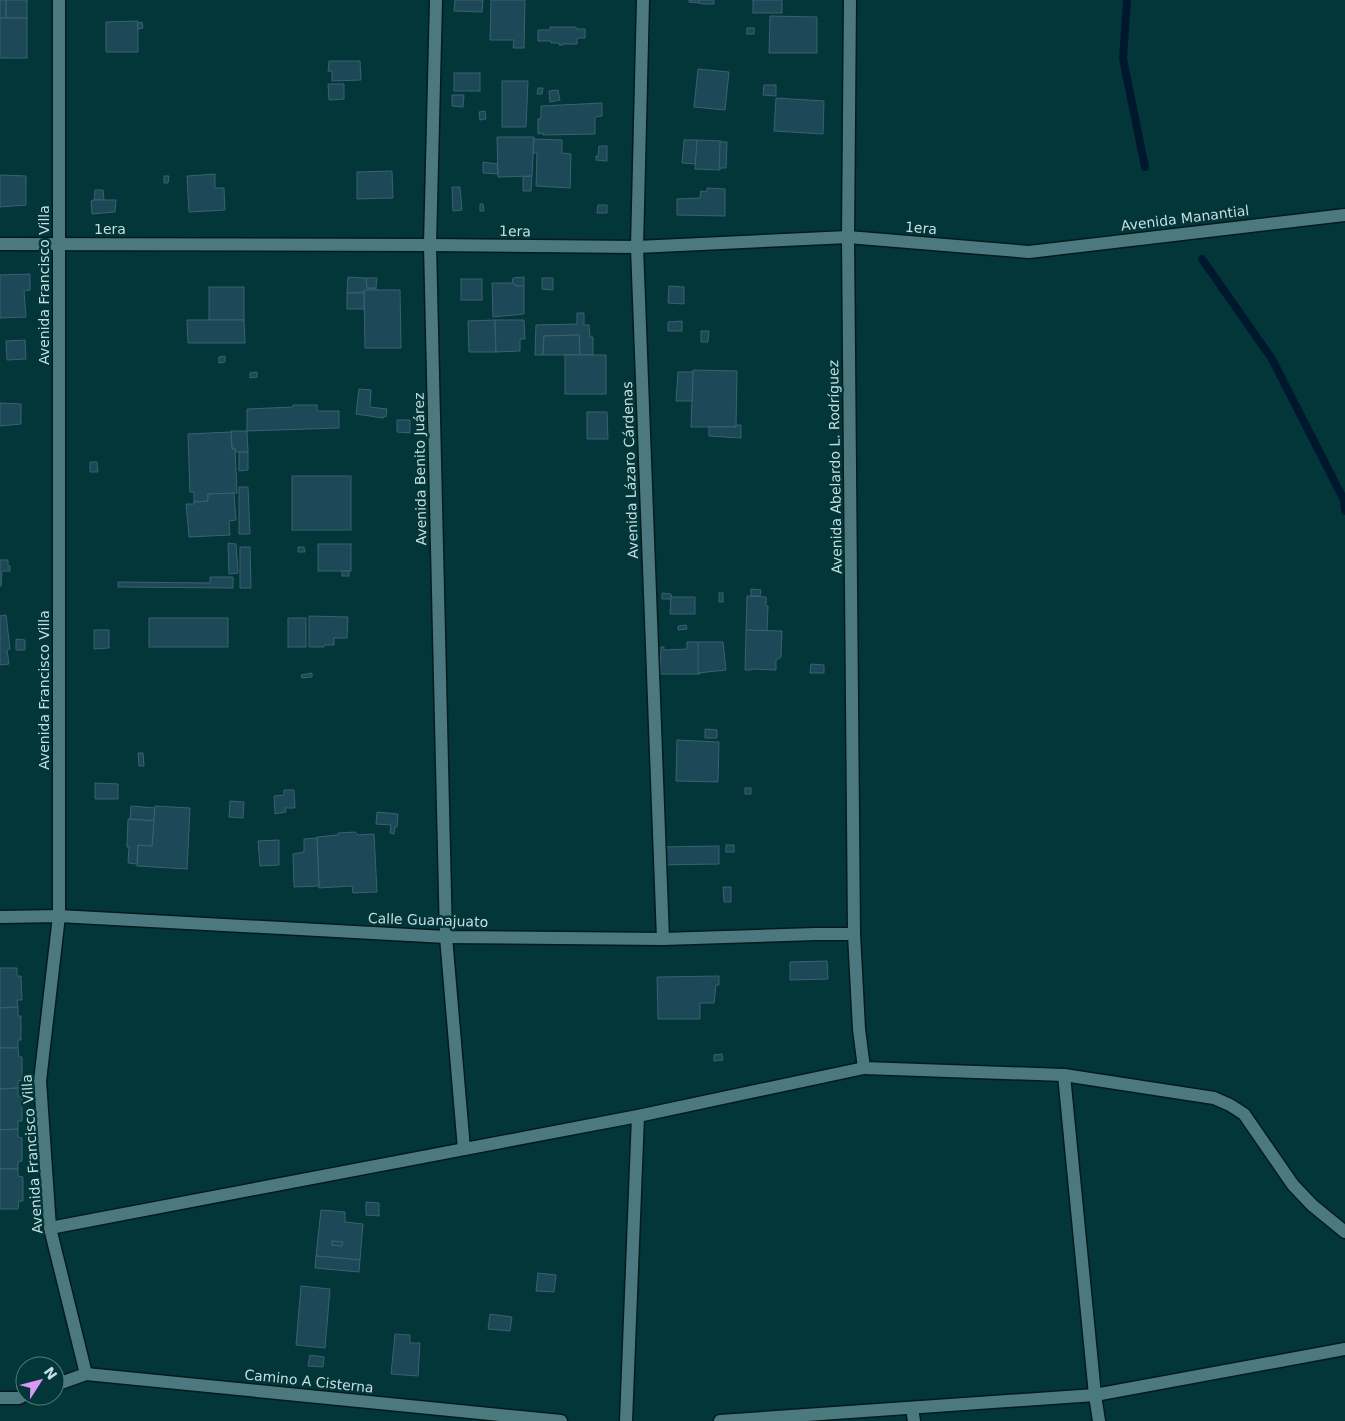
<svg xmlns="http://www.w3.org/2000/svg" width="1345" height="1421" viewBox="0 0 1345 1421" font-family="'DejaVu Sans',sans-serif">
<style>
.lines{fill:none;stroke-linecap:round;stroke-linejoin:round}
.stream{stroke:#00182e;stroke-width:8}
.building{fill:#1d4857;stroke:#3b6170;fill-rule:evenodd}
.minor-casing{stroke:#041b1d;stroke-width:15}
.secondary-casing{stroke:#041b1d;stroke-width:15}
.minor{stroke:#4c797d;stroke-width:12}
.secondary{stroke:#4c797d;stroke-width:12}
.labels{text-anchor:middle;stroke-width:5;stroke-linejoin:round;paint-order:stroke}
.street-label{font-size:14px;fill:#c7dfe0;stroke:#033639}
</style>
<rect width="100%" height="100%" fill="#033639"/>
<g class="lines">
<g class="stream">
<path d="M1127,0l-4,59 22,108"/>
<path d="M1202,259l70,100 72,141 1,11"/>
</g>
</g>
<g class="building">
<rect x="0" y="0" width="6" height="18"/>
<rect x="6" y="0" width="21" height="18"/>
<path d="M455,0h28l-1,12 -28,-1z"/>
<path d="M491,0h34l-1,48h-11l1,-8h-24z"/>
<path d="M689,0h12h-2v3l-10,-1z"/>
<path d="M699,0h15v4h-11l-4,-1z"/>
<rect x="753" y="0" width="29" height="13"/>
<path d="M770,16l47,1v36h-48z"/>
<rect x="0" y="18" width="27" height="40"/>
<path d="M138,21v31h-32v-30z"/>
<path d="M142,22l1,6 -5,1v-6z"/>
<path d="M550,27h26v2h9v9h-8v6h-15l1,1h-4v-2h-8v-2h-13v-11h12z"/>
<rect x="747" y="28" width="7" height="6"/>
<path d="M329,61h31l1,19 -29,1v-10h-4z"/>
<path d="M698,69l31,3 -4,38 -31,-3z"/>
<rect x="454" y="73" width="26" height="18"/>
<path d="M502,81h26l-2,46h-24z"/>
<path d="M328,84h16v15l-15,1z"/>
<path d="M764,85h12v11l-13,-1z"/>
<path d="M538,88h5l-1,6h-5z"/>
<path d="M558,90l2,10 -10,2 -1,-11z"/>
<path d="M452,95h12l-1,12 -11,-1z"/>
<path d="M776,98l48,3 -1,33 -49,-3z"/>
<path d="M602,103v13l-7,1v17l-52,1v-2l-5,1v-15l3,-1v-12z"/>
<path d="M485,111l1,8 -6,1 -1,-8z"/>
<path d="M497,137h37l-2,39 -34,1z"/>
<path d="M534,139l28,1v13l9,1 -1,34 -34,-2 1,-33h-4z"/>
<path d="M684,140h13l-1,24 -14,-1z"/>
<path d="M697,140l24,1 -1,29 -25,-1z"/>
<path d="M720,142h7l-1,26h-7z"/>
<path d="M599,146h8v15l-11,-1v-4l2,1z"/>
<path d="M483,162l14,2 1,10 -15,-1z"/>
<path d="M392,171l1,27 -36,1v-27z"/>
<path d="M215,174v14h9l1,22 -36,2 -2,-36z"/>
<path d="M0,175l26,1v29l-26,2z"/>
<path d="M164,176h5l-1,7h-4z"/>
<path d="M532,176l-1,15h-8v-14z"/>
<path d="M452,187h8l2,23 -9,1z"/>
<path d="M707,188l18,1v27l-48,-1v-16l23,-1 1,-7 6,1z"/>
<path d="M95,190h8l1,10h-10z"/>
<path d="M94,200h22l-1,12 -23,2 -1,-13z"/>
<path d="M480,204h3l1,7h-4z"/>
<path d="M598,205h9v8h-10z"/>
<path d="M30,274v16l-6,1 2,26 -26,1v-43z"/>
<path d="M348,277l18,1 1,10h9v3l-29,2z"/>
<path d="M524,277v9h-7l-5,-3 1,-5z"/>
<path d="M366,278h11l-1,10h-9z"/>
<path d="M542,278h11v12l-11,-1z"/>
<rect x="461" y="279" width="21" height="21"/>
<path d="M492,283h20l5,3h7v28l-31,3z"/>
<path d="M669,286l15,1v17l-16,-1z"/>
<rect x="209" y="287" width="35" height="33"/>
<path d="M364,290h36l1,58h-36z"/>
<rect x="347" y="293" width="17" height="16"/>
<path d="M577,313h7v12h5l1,12h3v18h-13l-1,-20 -35,1 -1,19h-8l1,-30 41,-1z"/>
<path d="M187,320h57l1,23h-57z"/>
<path d="M495,320l1,32h-27l-1,-31z"/>
<path d="M495,320h29l1,19h-5v12l-24,1z"/>
<path d="M682,321v10h-14v-9z"/>
<path d="M701,331h8l-1,11h-7z"/>
<path d="M579,335l1,20h-37l1,-19z"/>
<path d="M25,340l1,19 -19,1 -1,-19z"/>
<rect x="565" y="355" width="41" height="39"/>
<path d="M225,356v6l-6,1v-6z"/>
<path d="M693,370l44,1 -1,56h-45z"/>
<path d="M257,372v5l-7,1v-5z"/>
<path d="M678,372h15l-1,29h-16z"/>
<path d="M359,389l12,1 -1,17 17,2 -1,8 -2,-1 -1,2 -27,-4z"/>
<path d="M0,403l21,1v20l-21,2z"/>
<path d="M293,405h24v6h22v17l-92,3v-22l46,-2z"/>
<path d="M587,412h20l1,27h-21z"/>
<path d="M397,420h13v13l-13,-1z"/>
<path d="M736,425h5v13l-32,-2v-9h27z"/>
<path d="M231,431h16l1,21h-12l-1,-3h-3z"/>
<path d="M231,432l1,17h3l2,44 -29,1v7l-14,1v-10h-4l-2,-58z"/>
<path d="M239,452h9v18l-9,1z"/>
<path d="M90,462h7l1,10h-8z"/>
<rect x="292" y="476" width="59" height="54"/>
<path d="M239,487h9l2,47h-11z"/>
<path d="M234,493l2,27 -7,1 1,14 -41,2 -3,-33h8v-2l14,-1v-7z"/>
<path d="M228,543l8,1 2,29 -9,1z"/>
<rect x="318" y="544" width="33" height="27"/>
<path d="M240,547h10l1,41h-11z"/>
<path d="M298,547h6l1,5h-7z"/>
<path d="M0,560h8v6h2v5h-8l-1,15h-1z"/>
<rect x="342" y="571" width="7" height="5"/>
<path d="M210,577h23v11l-115,-1v-5l92,1z"/>
<path d="M751,589l10,1 -1,6h-9z"/>
<path d="M662,593l9,1 1,5h-10z"/>
<rect x="719" y="593" width="4" height="9"/>
<path d="M747,596l19,1v9h2l-1,25 -21,-1z"/>
<path d="M671,597h24v17h-25z"/>
<path d="M6,615l4,34 -3,1 2,14 -9,1v-49z"/>
<path d="M309,616l39,1 -1,21h-13v7h-10v2h-15z"/>
<rect x="149" y="618" width="79" height="29"/>
<rect x="288" y="618" width="18" height="29"/>
<path d="M686,625l1,4 -9,1v-4z"/>
<path d="M94,630h15v18l-15,1z"/>
<path d="M746,630l36,1 -1,26 -5,3v10l-25,-1v1h-6z"/>
<path d="M16,639l9,1v10h-9z"/>
<path d="M687,642h11l2,32h-40l1,-27h3v3l23,-1z"/>
<path d="M698,642h25l3,28 -28,3z"/>
<path d="M811,664l13,1v8h-14z"/>
<path d="M312,673v4l-10,1 -1,-3z"/>
<path d="M705,729l12,1v8h-12z"/>
<path d="M677,740l42,2 -1,40 -42,-1z"/>
<path d="M138,753h5l1,13h-5z"/>
<path d="M95,783l23,1v15h-23z"/>
<rect x="745" y="788" width="6" height="6"/>
<path d="M284,790h10l1,18h-10l1,4 -11,2 -1,-18 10,-1z"/>
<path d="M230,801l14,1 -1,16 -14,-1z"/>
<path d="M131,806l24,2 -1,13 -24,-2z"/>
<path d="M155,806l35,2 -3,61 -50,-3 1,-21 14,1z"/>
<path d="M377,812l21,2 -1,13h-2l-1,7 -4,-1 1,-8 -15,-1z"/>
<path d="M128,819l26,2 -2,25 -14,-1 -1,19 -9,-1 1,-16h-2z"/>
<path d="M355,832l3,3 16,-1 3,58 -24,1 -1,-7 -33,2 -2,-51 21,-2v-2z"/>
<path d="M317,838l2,48 -25,1 -1,-33 11,-2v-13z"/>
<path d="M279,840v25l-19,1 -2,-25z"/>
<rect x="726" y="845" width="8" height="7"/>
<path d="M719,846v18l-62,1v-18z"/>
<path d="M723,887h8v15h-7z"/>
<path d="M827,961l1,18 -38,1v-18z"/>
<path d="M0,968h17v8h4l1,24h-5l1,7 -18,1z"/>
<path d="M719,976v9h-3l-2,18h-14v16h-42l-1,-42z"/>
<path d="M18,1007v9h3v24h-3v8h-18v-40z"/>
<path d="M0,1048h18l1,9h3v23l-4,1v7l-18,1z"/>
<path d="M722,1054l1,6 -9,1v-6z"/>
<path d="M18,1088v8l4,1v24h-4v8l-18,1v-41z"/>
<path d="M18,1129v8l4,1v23l-4,1v7h-18v-39z"/>
<path d="M0,1169h18v7l5,1v24h-4l-1,8h-18z"/>
<path d="M366,1202l13,1v13l-13,-1z"/>
<path d="M321,1210l24,2v10l18,2 -3,36 -44,-4zM332,1241l11,1 -1,4 -10,-1z"/>
<path d="M332,1241l11,1 -1,4 -10,-1z"/>
<path d="M316,1256l44,4 -1,12 -44,-4z"/>
<path d="M538,1273l18,2 -2,17 -18,-1z"/>
<path d="M301,1286l29,3 -5,59 -29,-3z"/>
<path d="M490,1314l22,3 -2,14 -22,-2z"/>
<path d="M395,1334l15,1v8h10l-2,33 -27,-2z"/>
<path d="M310,1355l14,2 -1,10 -15,-1z"/>
</g>
<g class="lines">
<g class="minor-casing">
<g id="minor">
<path d="M59,0v916l-19,165 10,147 36,146"/>
<path d="M436,0l-6,245 16,692 18,212"/>
<path d="M643,0l-6,247 26,692"/>
<path d="M0,917l59,-1 387,21 217,2 153,-5h38"/>
<path d="M864,1068l200,7 150,23 16,7 14,9 49,71 19,20 33,27"/>
<path d="M1064,1075l31,320 4,26"/>
<path d="M50,1228l588,-112 226,-48 -5,-39 -5,-95 -6,-697 2,-237"/>
<path d="M55,1385l31,-11 475,47"/>
<path d="M0,1398h19l6,-3"/>
<path d="M912,1408l2,13"/>
<path d="M626,1421l12,-305"/>
<path d="M720,1421l375,-26 250,-46"/>
</g>
</g>
<g class="secondary-casing">
<path id="secondary" d="M0,244l430,1 207,2 211,-10 181,15 316,-37"/>
</g>
<use href="#minor" class="minor"/>
<use href="#secondary" class="secondary"/>
</g>
<g class="labels">
<g class="street-label">
<text transform="translate(1185 218) rotate(-7)" y="5">Avenida Manantial</text>
<text transform="translate(921 228) rotate(5)" y="5">1era</text>
<text x="110" y="234">1era</text>
<text transform="translate(515 231) rotate(1)" y="5">1era</text>
<text transform="translate(44 285) rotate(-90)" y="5">Avenida Francisco Villa</text>
<text transform="translate(835 467) rotate(-91)" y="5">Avenida Abelardo L. Rodríguez</text>
<text transform="translate(420 469) rotate(-91)" y="5">Avenida Benito Juárez</text>
<text transform="translate(630 470) rotate(-92)" y="5">Avenida Lázaro Cárdenas</text>
<text transform="translate(44 690) rotate(-90)" y="5">Avenida Francisco Villa</text>
<text transform="translate(428 920) rotate(2)" y="5">Calle Guanajuato</text>
<text transform="translate(32 1154) rotate(-94)" y="5">Avenida Francisco Villa</text>
<text transform="translate(309 1381) rotate(6)" y="5">Camino A Cisterna</text>
</g>
</g>
<g transform="translate(40 1381) rotate(54)"><circle r="24" fill="#033639" stroke="#517a7c"/>
<path d="M0-4L9 19L0 12L-9 19Z" fill="#db99f5"/>
<text y="-8" font-size="14" font-weight="bold" text-anchor="middle" fill="#c7dfe0">N</text>
</g>
</svg>
